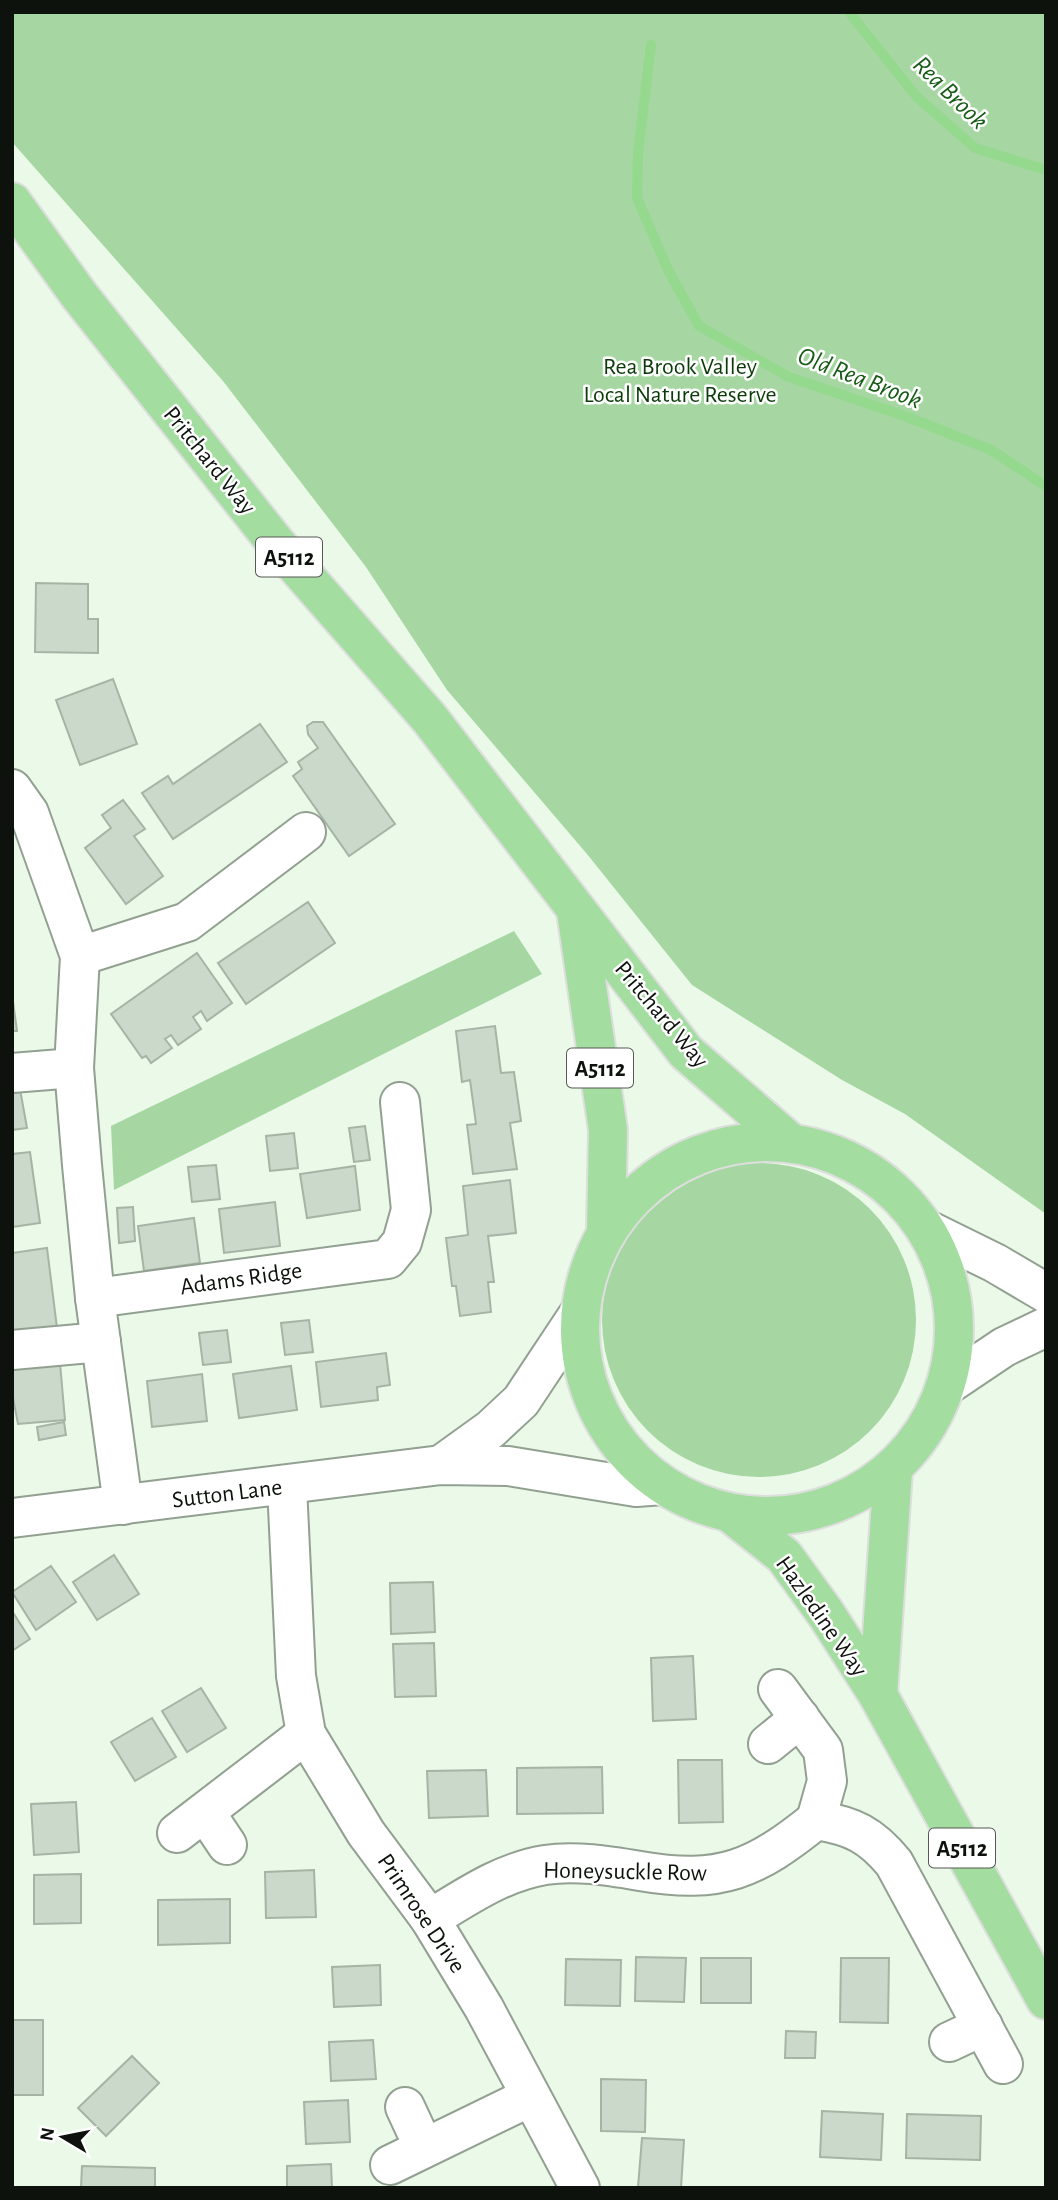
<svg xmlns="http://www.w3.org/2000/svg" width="1058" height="2200" viewBox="0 0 1058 2200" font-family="'Alegreya Sans',sans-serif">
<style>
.green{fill:#a6d6a2}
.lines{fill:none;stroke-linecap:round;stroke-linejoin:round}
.stream{stroke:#94d98e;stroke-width:10}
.building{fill:#cad9c9;stroke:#a5b4a4;stroke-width:2}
.minor-casing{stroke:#92a091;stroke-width:42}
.major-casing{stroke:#dddedd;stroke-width:42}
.minor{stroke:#fff;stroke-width:38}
.major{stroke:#a3dda0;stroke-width:38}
.labels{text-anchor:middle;stroke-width:5;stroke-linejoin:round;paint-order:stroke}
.shield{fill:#fff;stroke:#565955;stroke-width:2}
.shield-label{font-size:23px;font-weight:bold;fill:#0d120c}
.park-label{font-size:24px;fill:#0b3b09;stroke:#fff}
.street-label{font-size:24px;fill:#0d120c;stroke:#fff}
.water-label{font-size:26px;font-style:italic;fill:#175c15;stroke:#fff}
</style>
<rect width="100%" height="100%" fill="#eaf9e8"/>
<g class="green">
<path d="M12,12h1034v1202l-141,-100 -63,-34 -150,-95 -105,-131 -140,-164 -81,-123 -143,-186 -211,-239z"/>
<path d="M514,931l28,43 -428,216 -3,-64z"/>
<circle cx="759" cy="1320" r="157"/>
</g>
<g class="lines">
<g class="stream">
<path d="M849,12l67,84 59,52 71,22"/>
<path d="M651,45l-13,108 -1,45 31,72 31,56 90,51 116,39 86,34 55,36"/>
</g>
</g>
<g class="building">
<path d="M36,583l52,1v35h10v34l-63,-1z"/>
<path d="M113,679l24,65 -57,21 -24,-65z"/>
<path d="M313,722h10l72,102 -46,32 -56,-80 9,-7 -4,-7 20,-14 -10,-14 -1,-8z"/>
<path d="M260,724l27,38 -114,77 -31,-46 26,-17 5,8z"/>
<path d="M123,800l22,29 -11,7 29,40 -37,28 -41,-56 26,-20 -9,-13z"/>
<path d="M308,902l27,41 -89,61 -28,-41z"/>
<path d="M197,953l35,50 -25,18 -6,-10 -8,6 8,12 -23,16 -7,-10 -6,4 7,9 -21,15 -5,-7 -4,2 -31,-44z"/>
<path d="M12,994l5,37h-5z"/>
<path d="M495,1026l6,47 13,-1 7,49 -11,2 7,46 -44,5 -6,-49 9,-1 -6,-44 -8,2 -6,-51z"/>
<path d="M20,1089l7,39 -15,2v-39z"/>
<path d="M365,1126l5,34 -16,2 -5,-34z"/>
<path d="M294,1133l4,35 -28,3 -4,-35z"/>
<path d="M30,1152l10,71 -28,4v-73z"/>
<path d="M216,1165l4,34 -28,3 -4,-35z"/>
<path d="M355,1166l5,44 -53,8 -7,-44z"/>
<path d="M510,1180l6,53 -28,3 6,46h-6l3,30 -31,4 -4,-30h-4l-6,-48 22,-3 -5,-49z"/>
<path d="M275,1202l5,44 -56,7 -5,-44z"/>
<path d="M133,1207l2,34 -16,2 -2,-35z"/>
<path d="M194,1218l6,45 -56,8 -6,-45z"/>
<path d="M47,1248l11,88 -46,6v-89z"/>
<path d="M309,1320l4,32 -28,3 -4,-32z"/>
<path d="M227,1330l4,32 -28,3 -4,-32z"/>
<path d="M386,1353l4,32 -13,2 1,13 -57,7 -5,-45z"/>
<path d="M60,1363l5,57 -47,4 -6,-31 1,-26z"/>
<path d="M291,1366l6,44 -58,8 -6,-44z"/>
<path d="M202,1374l5,47 -55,6 -5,-46z"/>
<path d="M64,1422l2,13 -27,5 -2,-13z"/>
<path d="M114,1555l25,39 -42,26 -24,-38z"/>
<path d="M51,1566l25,36 -40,28 -24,-38z"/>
<path d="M433,1582l2,50 -44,2 -1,-51z"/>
<path d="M12,1611l18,28 -18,12z"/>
<path d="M434,1643l2,53 -41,1 -2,-53z"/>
<path d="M693,1656l3,63 -43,2 -2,-63z"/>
<path d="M201,1688l25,40 -39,24 -25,-41z"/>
<path d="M152,1718l24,39 -41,24 -24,-39z"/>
<path d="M678,1760h44l1,62 -44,1z"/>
<path d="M602,1767l1,46 -86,1v-46z"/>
<path d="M486,1770l2,46 -59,2 -2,-47z"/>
<path d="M76,1802l3,50 -45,3 -3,-51z"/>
<path d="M314,1870l2,47 -50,1 -1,-46z"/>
<path d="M81,1874v49l-47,1v-49z"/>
<path d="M230,1899v44l-72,2v-45z"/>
<path d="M636,1957l50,1 -2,44 -49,-1z"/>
<rect x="701" y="1958" width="50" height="45"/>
<path d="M841,1958h48l-1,65 -48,-1z"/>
<path d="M566,1959l55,1 -1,46 -55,-1z"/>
<path d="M380,1965l1,40 -47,2 -2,-40z"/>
<rect x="12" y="2020" width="31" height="75"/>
<path d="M786,2031l30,1 -1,26h-30z"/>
<path d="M373,2040l3,39 -45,2 -2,-39z"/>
<path d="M132,2056l27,27 -53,53 -28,-28z"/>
<path d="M601,2079l45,1 -1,52 -44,-1z"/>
<path d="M348,2100l2,42 -44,2 -2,-42z"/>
<path d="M822,2111l61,3 -2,46 -61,-3z"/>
<path d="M907,2114l74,2 -1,44 -74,-2z"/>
<path d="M642,2138l42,2 -3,48 -43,-1z"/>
<path d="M331,2164l1,24h-45v-22z"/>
<path d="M82,2166l73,2v20h-74z"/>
</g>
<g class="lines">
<g class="minor-casing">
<g id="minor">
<path d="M12,789l17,24 51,143 -6,112 8,97 13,133 28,207"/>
<path d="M80,956l107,-34 119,-90"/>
<path d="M12,1073l62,-5"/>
<path d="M928,1230l67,33 51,30"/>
<path d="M95,1298l293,-39 14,-17 9,-32 -11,-108"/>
<path d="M12,1350l89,-8"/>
<path d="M946,1386l58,-39 42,-20"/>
<path d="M441,1465l50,-36 30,-28 59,-89"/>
<path d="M287,1486l9,190 10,58 60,99 64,86 54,89 96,180"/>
<path d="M12,1518l429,-53 67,1 128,21 27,-2"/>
<path d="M778,1689l45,61 4,31 -11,39"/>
<path d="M768,1744l32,-26"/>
<path d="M205,1812l22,33"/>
<path d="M177,1833l129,-99"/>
<path d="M430,1919c36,-22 72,-47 115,-54 30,-5 65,1 95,6 81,14 115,-2 176,-51 37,6 55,15 78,43l109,201"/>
<path d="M949,2042l34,-16"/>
<path d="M405,2107l19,41"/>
<path d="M390,2165l140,-68"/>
</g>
</g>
<g class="major-casing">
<g id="major">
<path d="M12,202l67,93 196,247 155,177 256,333 104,90"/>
<path d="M576,911l32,219 -2,102"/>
<circle cx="767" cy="1329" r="187"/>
<path d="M730,1513l54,43 42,58 52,81 168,305"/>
<path d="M878,1695l15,-225"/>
</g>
</g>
<use href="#minor" class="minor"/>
<use href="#major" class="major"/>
</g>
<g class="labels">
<g class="shield">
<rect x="256" y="537.5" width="66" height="39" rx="5"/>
<rect x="567" y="1048.5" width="66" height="39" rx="5"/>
<rect x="929" y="1828.5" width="66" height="39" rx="5"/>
</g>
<g class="shield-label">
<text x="289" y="565">A5112</text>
<text x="600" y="1076">A5112</text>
<text x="962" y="1856">A5112</text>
</g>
<g class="park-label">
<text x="680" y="374">Rea Brook Valley<tspan x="680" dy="28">Local Nature Reserve</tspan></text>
</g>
<g class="street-label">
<text transform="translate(210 460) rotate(51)" y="8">Pritchard Way</text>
<text transform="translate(662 1014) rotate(50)" y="8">Pritchard Way</text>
<text transform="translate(241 1278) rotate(-8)" y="8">Adams Ridge</text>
<text transform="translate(227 1493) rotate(-7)" y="8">Sutton Lane</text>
<text transform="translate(822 1616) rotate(55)" y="8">Hazledine Way</text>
<text transform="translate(625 1871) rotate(1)" y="8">Honeysuckle Row</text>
<text transform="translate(422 1913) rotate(56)" y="8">Primrose Drive</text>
</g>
<g class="water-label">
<text transform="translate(951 92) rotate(44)" y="9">Rea Brook</text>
<text transform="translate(860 377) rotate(21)" y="9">Old Rea Brook</text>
</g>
</g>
<rect width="1058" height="2200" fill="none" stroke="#0d120c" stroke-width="28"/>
<g transform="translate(63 2137) rotate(280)" stroke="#ffffff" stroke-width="5" paint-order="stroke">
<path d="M0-5L12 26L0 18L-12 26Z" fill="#0d120c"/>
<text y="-10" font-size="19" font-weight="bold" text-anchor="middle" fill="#0d120c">N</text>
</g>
</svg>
